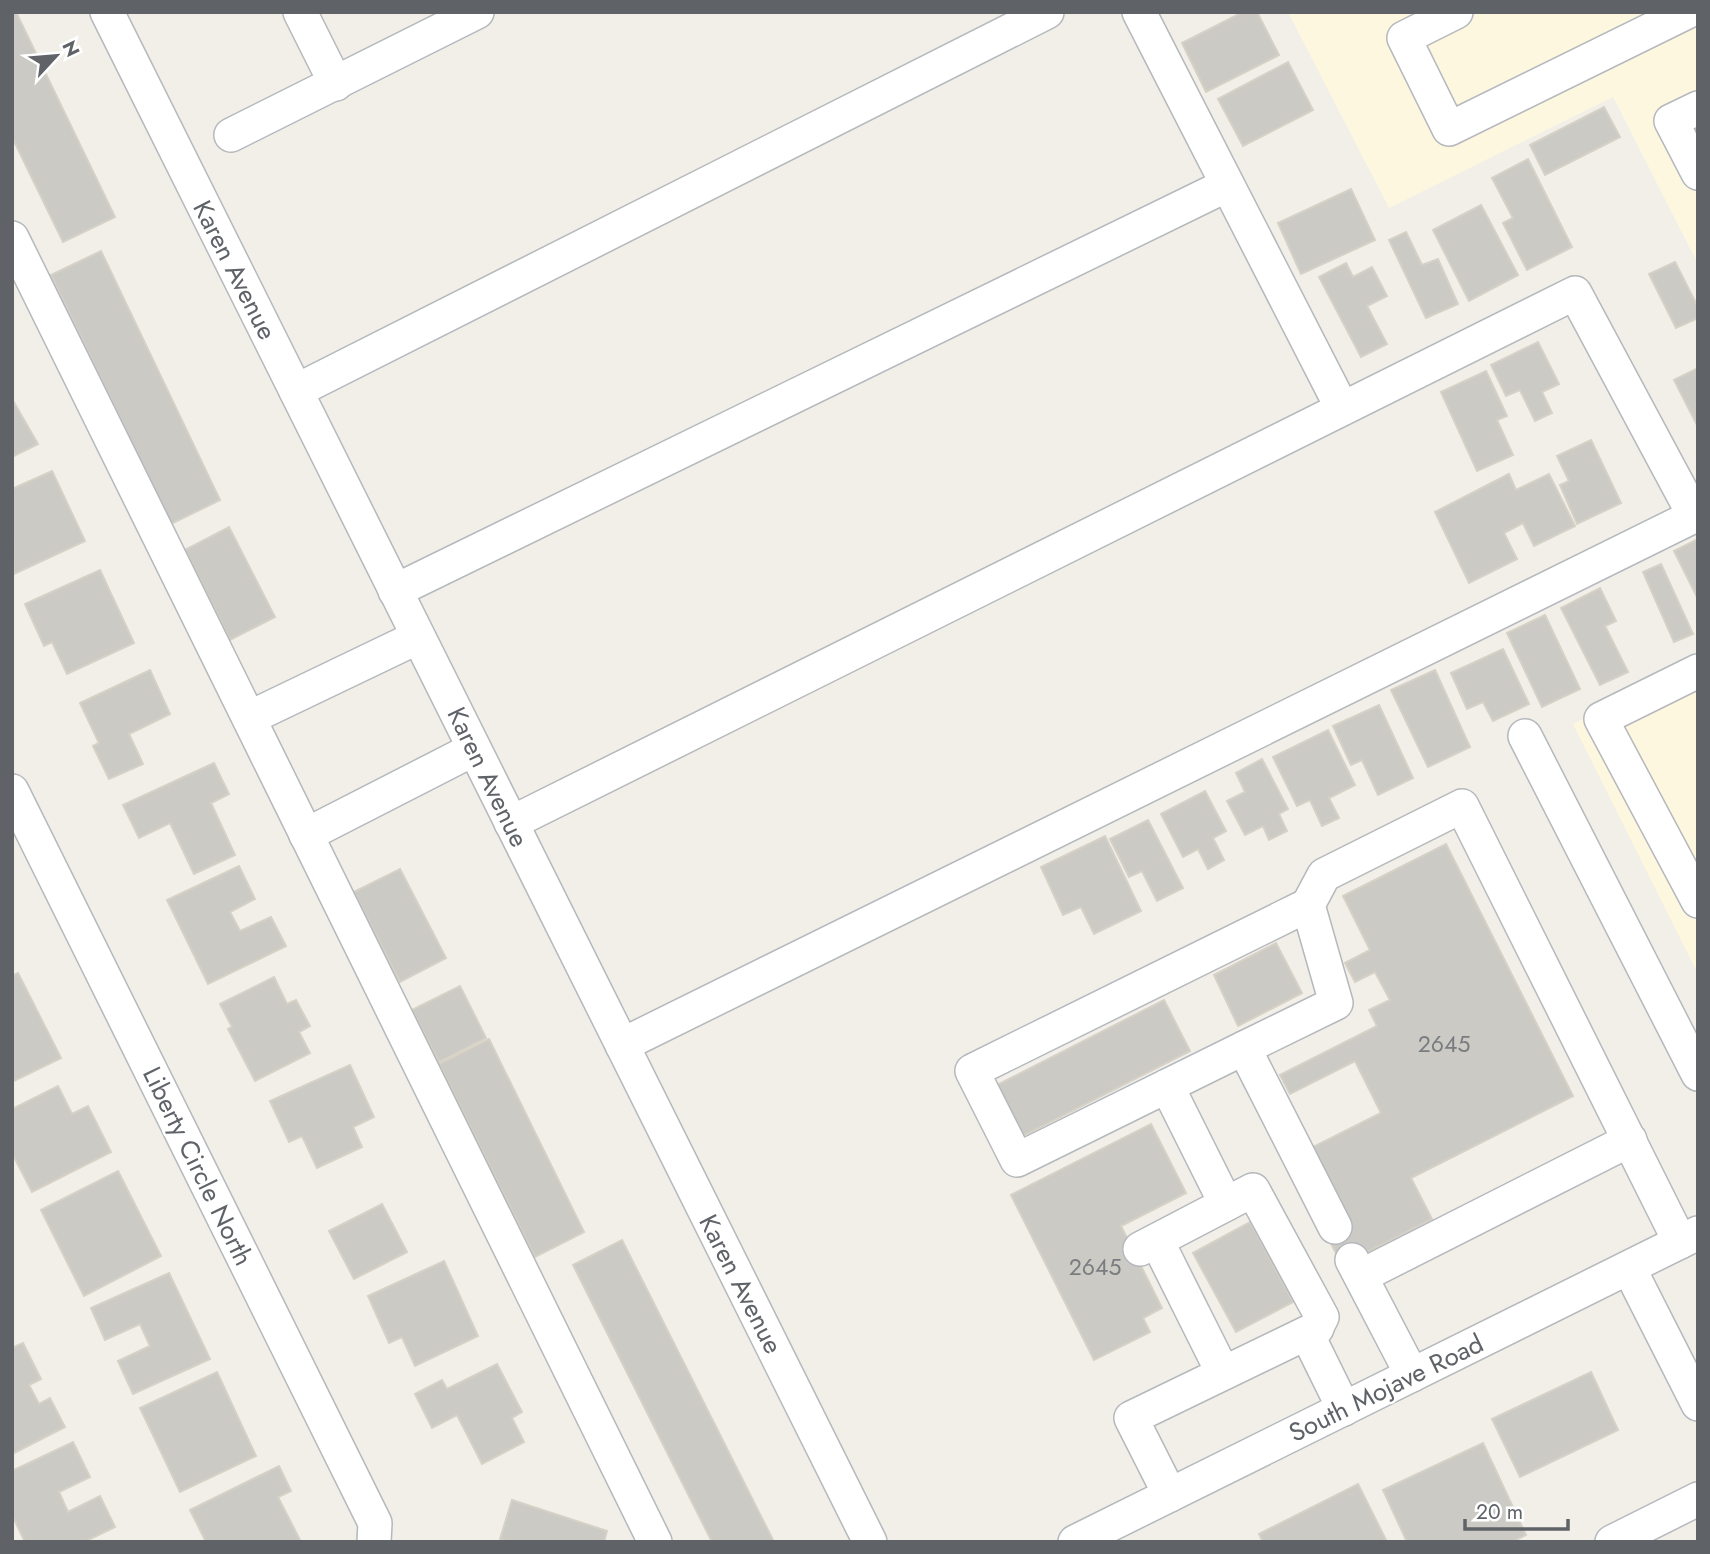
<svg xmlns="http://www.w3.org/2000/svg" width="1710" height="1554" viewBox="0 0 1710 1554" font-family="Jost,sans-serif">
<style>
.commercial{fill:#fef7e0}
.building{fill:#cccac5;stroke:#d6d1c6;stroke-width:2}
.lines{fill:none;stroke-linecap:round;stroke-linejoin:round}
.minor-casing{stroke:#b5b8bc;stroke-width:36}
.minor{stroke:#fff;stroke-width:33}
.labels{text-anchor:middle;stroke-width:5;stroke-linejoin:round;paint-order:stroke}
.number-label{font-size:23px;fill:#7a7d7f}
.street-label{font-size:26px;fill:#5f6368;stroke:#fff}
</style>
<rect width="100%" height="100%" fill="#f1efe8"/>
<g class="commercial">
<path d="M1288,12h410v252l-85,-167 -224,111z"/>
<path d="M1698,663v311l-125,-250z"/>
</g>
<g class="building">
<path d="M12,12h4l99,205 -52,25 -51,-105z"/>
<path d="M1243,12h14l22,43 -73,37 -24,-49z"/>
<path d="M1288,62l25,48 -70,36 -25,-47z"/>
<path d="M1604,107l16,30 -75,38 -15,-30z"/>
<path d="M1528,159l44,88 -45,23 -24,-47 10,-5 -21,-40z"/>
<path d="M1351,189l24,51 -74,34 -23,-51z"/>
<path d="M1481,205l37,70 -49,26 -36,-71z"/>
<path d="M1406,232l16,33 16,-6 20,45 -32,14 -37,-78z"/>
<path d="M101,251l119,249 -49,24 -120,-249z"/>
<path d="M1675,262l23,45v11l-22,10 -27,-54z"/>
<path d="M1346,263l7,14 19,-10 15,29 -20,10 20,38 -26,13 -42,-80z"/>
<path d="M1538,342l21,42 -17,8 10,21 -17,8 -15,-31 -14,6 -15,-31z"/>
<path d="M1698,368v59l-24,-47z"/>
<path d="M1486,371l21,45 -10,4 16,35 -36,16 -36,-79z"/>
<path d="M12,399l26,45 -26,13z"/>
<path d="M1591,440l30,63 -44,21 -17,-39 9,-4 -12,-25z"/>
<path d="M52,471l33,70 -71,33 -2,-85z"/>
<path d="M1509,474l7,16 33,-16 26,52 -41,20 -11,-23 -19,10 13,26 -48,24 -34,-71z"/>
<path d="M229,527l46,90 -45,23 -45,-90z"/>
<path d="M1698,539v60l-24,-48z"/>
<path d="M1661,564l32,70 -19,8 -31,-70z"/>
<path d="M100,570l34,73 -67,31 -15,-32 -8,4 -19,-42z"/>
<path d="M1600,588l16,33 -11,5 23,46 -28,13 -39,-77z"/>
<path d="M1545,615l35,74 -38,18 -35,-74z"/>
<path d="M1503,649l26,55 -36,17 -10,-19 -16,7 -16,-36z"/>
<path d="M150,670l20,44 -41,20 14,30 -34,15 -16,-33 6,-3 -19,-40z"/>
<path d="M1435,670l35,77 -42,20 -37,-77z"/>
<path d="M1379,705l34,73 -35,17 -16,-35 -11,5 -18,-39z"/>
<path d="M1328,730l27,55 -26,13 10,20 -17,8 -12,-26 -13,6 -24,-49z"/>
<path d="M1262,759l26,50 -9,5 8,17 -18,9 -6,-14 -18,9 -18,-34 18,-9 -9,-19z"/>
<path d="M214,763l15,31 -18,9 24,52 -41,19 -24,-51 -31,15 -16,-33z"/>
<path d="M1205,791l21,40 -13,7 11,22 -16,9 -10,-20 -15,8 -22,-43z"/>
<path d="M1148,820l35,68 -26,13 -15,-30 -13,6 -19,-38z"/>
<path d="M1105,836l36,75 -47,23 -13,-27 -18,8 -22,-48z"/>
<path d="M1446,844l127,252 -162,82 21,41 -90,46 -17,-33 -14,-84 70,-35 -26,-52 -65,33 -10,-19 97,-49 -8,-16 21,-10 -15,-28 -20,10 -10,-19 25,-13 -27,-54z"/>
<path d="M239,866l16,33 -25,13 10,19 31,-14 15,29 -78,38 -41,-84z"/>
<path d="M400,869l46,89 -46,24 -46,-90z"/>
<path d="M1276,943l26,50 -64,33 -24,-51z"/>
<path d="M18,973l43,85 -49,24v-106z"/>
<path d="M274,977l13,27 9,-4 14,26 -11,6 11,21 -55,28 -27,-52 4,-2 -12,-23z"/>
<path d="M460,986l26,52 -47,24 -27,-52z"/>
<path d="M1164,1000l26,51 -167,85 -26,-51z"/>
<path d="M489,1039l95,193 -49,25 -96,-193z"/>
<path d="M350,1065l24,52 -21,10 9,20 -45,21 -15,-32 -13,6 -19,-41z"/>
<path d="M58,1086l14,28 16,-8 23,46 -79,40 -20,-39v-44z"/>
<path d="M1151,1124l35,69 -65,33 41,82 -19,10 7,14 -56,28 -83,-165z"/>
<path d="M118,1171l43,85 -77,40 -43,-86z"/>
<path d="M382,1204l25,48 -53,27 -25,-48z"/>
<path d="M1250,1222l43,80 -57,30 -43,-79z"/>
<path d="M622,1240l152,302h-62l-139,-277z"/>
<path d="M444,1261l34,75 -63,30 -13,-29 -13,6 -21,-47z"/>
<path d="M169,1273l41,86 -77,35 -15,-33 32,-15 -10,-22 -35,16 -14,-32z"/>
<path d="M23,1343l18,36 -12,6 10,19 11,-6 15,29 -53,27v-106z"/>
<path d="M497,1364l25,48 -10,6 12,24 -42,22 -25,-49 -25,13 -17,-34 27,-14 5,9z"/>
<path d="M217,1372l39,84 -76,36 -40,-84z"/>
<path d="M1591,1372l27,58 -98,47 -28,-58z"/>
<path d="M73,1442l17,35 -31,15 9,20 32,-16 15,31 -31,15h-59l-13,-27v-44z"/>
<path d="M1483,1443l43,92 -14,7h-105l-24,-52z"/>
<path d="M279,1466l12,25 -13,6 23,45h-95l-16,-32z"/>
<path d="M1358,1484l29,58h-124l-4,-8z"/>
<path d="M512,1500l95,31 -3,11h-94l-10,-3z"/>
</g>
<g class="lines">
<g class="minor-casing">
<g id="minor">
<path d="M107,12l763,1530"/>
<path d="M300,12l36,72"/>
<path d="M1139,12l203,396"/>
<path d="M1456,12l-52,26 45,91 238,-117"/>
<path d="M1698,108l-27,13 27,52"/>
<path d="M231,135l246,-123"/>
<path d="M12,238l643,1304"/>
<path d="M296,391l751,-379"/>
<path d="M395,591l832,-406"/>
<path d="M1698,671l-97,48 97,182"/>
<path d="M249,718l169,-81"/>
<path d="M1525,736l173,338"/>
<path d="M12,791l363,732 -1,19"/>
<path d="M511,823l1064,-530 119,222"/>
<path d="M306,835l168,-86"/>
<path d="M622,1045l1076,-531"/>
<path d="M1244,1048l-227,112 -45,-89 336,-166"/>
<path d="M1167,1086l59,118"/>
<path d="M1335,1227l-91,-179 92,-45 -28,-98 16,-30 138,-69 218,436"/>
<path d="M1157,1241l66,132"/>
<path d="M1140,1249l113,-59 69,127 -12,23 34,69"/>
<path d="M1352,1260l60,115"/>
<path d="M1629,1268l69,136"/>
<path d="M1361,1276l269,-136"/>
<path d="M1170,1495l-39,-77 186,-90"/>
<path d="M1075,1542l623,-309"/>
<path d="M1612,1542l86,-43"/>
</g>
</g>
<use href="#minor" class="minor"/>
</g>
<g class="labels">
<g class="number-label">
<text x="1444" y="1052">2645</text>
<text x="1095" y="1275">2645</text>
</g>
<g class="street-label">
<text transform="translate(235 270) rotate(63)" y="9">Karen Avenue</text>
<text transform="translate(488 777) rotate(64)" y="9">Karen Avenue</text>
<text transform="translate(198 1166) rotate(64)" y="9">Liberty Circle North</text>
<text transform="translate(741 1284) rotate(63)" y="9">Karen Avenue</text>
<text transform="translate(1386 1388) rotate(-26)" y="9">South Mojave Road</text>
</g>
</g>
<rect width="1710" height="1554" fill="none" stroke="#5f6368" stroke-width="28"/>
<g transform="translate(56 56) rotate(64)" stroke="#ffffff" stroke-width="5" paint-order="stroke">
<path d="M0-5L12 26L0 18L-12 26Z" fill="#5f6368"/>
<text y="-10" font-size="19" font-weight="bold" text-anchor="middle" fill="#5f6368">N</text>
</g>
<path d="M1465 1519v10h103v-10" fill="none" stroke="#5f6368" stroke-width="3.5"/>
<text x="1476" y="1519" font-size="21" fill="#5f6368" stroke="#ffffff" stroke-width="5" paint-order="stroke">20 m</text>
</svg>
